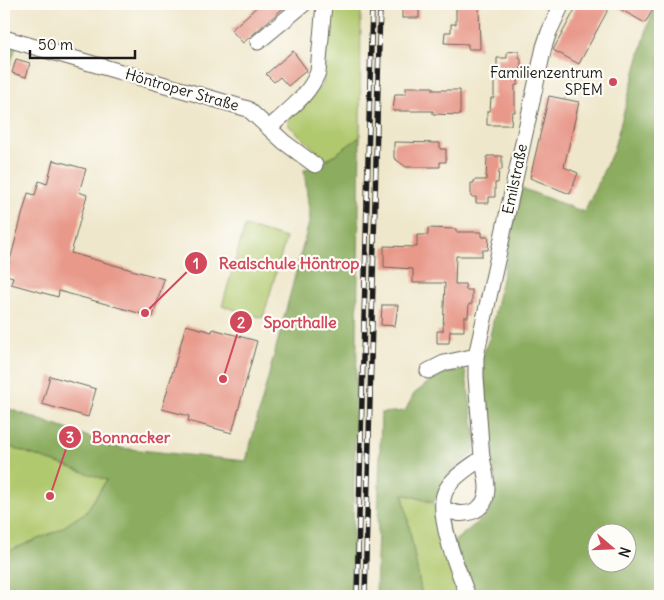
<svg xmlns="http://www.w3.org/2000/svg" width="664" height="600" viewBox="0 0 664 600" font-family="Delius,sans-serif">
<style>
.green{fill:#b1c96e;stroke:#667245}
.forest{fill:#8cad61;stroke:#54643e;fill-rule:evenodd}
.building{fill:#e8998a}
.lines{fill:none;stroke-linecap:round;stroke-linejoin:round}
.minor-casing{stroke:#666359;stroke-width:17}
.minor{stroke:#fff;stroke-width:15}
.rail-casing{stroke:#1c1c1c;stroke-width:5.5}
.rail{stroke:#fdfcf7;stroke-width:4;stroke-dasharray:11;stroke-linecap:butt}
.poi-dot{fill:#d1495b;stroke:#fdfcf7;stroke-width:2}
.labels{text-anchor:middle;stroke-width:4.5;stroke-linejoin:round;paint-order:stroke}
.poi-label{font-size:15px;fill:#1c1c1c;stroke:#fdfcf7;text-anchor:end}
.street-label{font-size:15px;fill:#1c1c1c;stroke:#fdfcf7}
.leader{fill:none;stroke:#d1495b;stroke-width:2}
.callout-dot{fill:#d1495b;stroke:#fdfcf7;stroke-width:2}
.mark-label{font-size:15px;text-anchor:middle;font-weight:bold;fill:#fff}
.callout-label{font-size:16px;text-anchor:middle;font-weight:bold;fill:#d1495b;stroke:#fdfcf7;stroke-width:4.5;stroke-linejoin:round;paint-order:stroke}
</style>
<rect width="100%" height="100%" fill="#fdfcf7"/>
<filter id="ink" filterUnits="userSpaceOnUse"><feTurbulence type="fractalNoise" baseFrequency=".02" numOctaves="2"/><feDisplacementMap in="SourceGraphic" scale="10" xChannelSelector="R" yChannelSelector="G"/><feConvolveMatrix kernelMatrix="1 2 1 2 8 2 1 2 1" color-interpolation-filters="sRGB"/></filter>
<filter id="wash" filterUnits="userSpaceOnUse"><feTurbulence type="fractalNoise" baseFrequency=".0096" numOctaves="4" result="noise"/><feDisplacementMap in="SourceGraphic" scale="20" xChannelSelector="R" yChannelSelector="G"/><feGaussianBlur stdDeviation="1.12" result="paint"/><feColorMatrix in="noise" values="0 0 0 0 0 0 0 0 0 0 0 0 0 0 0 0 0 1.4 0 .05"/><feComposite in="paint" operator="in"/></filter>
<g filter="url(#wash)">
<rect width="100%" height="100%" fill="#efe7cb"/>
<g class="green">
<path d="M330,4h31l-1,133 -33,23 -39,-35v-7l35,-34z"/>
<path d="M245,226l41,12 -23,80 -41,-12z"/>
<path d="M4,445l103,34 -21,33 -29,19 -53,22z"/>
<path d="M403,494l30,9 33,93h-44z"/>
</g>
<g class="forest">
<path d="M656,4h4v592h-184l-23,-54 35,-28 8,-29 -17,-119 11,-30 31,-148 63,24 29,-61 35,-126zM596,532h30v30h-30z"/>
<path d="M4,44l12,3 -12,37z"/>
<path d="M360,137l-4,274 -5,185h-347v-43l53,-22 29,-19 21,-32 -103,-35v-38l116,41 126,13 64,-242 -6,-49 23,-10z"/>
<path d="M465,370l11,69 -4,16 -23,19 -15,28 -31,-8 19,102h-46l5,-183 24,-2 9,-17 26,-21z"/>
</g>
<g id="blocks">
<g class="building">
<path d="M260,4h28l-45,39 -12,-13z"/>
<rect x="402" y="4" width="17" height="14"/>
<path d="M456,4h23l1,45h-12v-5l-24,-1 1,-11h6v-8h5z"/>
<path d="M578,4h69l7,4 -9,15 -34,-19 -32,60 -26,-14z"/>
<path d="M293,51l14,19 -19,16 -8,-9 -6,5 -8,-8z"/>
<path d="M519,51v7h2v14h-3v13h-3v27h-3l-1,13h-24v-14h3l1,-13h3v-27h3v-13h10v-6z"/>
<path d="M16,59l14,4 -4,14 -14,-4z"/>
<path d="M406,87h27v3h27v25l-27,-1v-3h-40l2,-17h11z"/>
<path d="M549,96l30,6 -15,65 14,6 -8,21 -40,-16z"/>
<path d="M394,142l46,1v6h6v13h-6v5h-34l-12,-9z"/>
<path d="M487,156h15v14h-3l-1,13h-3v14h-6v6h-13v-6h-5v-14h3v-3h12z"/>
<path d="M53,160l33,9 -7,23 8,3 -16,58 93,26 -11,38 -94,-26 -1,6 -47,-13 2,-7 -7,-2 22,-82 7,2 4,-14 8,3z"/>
<path d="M428,228l28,1v3h26v5h7l-1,13h-6v6h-26l-1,28h10l1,6h6v14h-3l-1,13h-4v14h-14l-1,12h-12v-12h6l2,-48h-32v-14l-29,-2v-21l33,1v-12h11z"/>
<path d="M382,305h16l-3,21 -14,-1z"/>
<path d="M186,325l26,7 1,-3 44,12 -25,92 -44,-12 1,-5 -27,-7z"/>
<path d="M50,376l46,13 -8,28 -46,-13z"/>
</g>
</g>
</g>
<g filter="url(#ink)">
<use href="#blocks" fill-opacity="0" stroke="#666359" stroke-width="1"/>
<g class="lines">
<g class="minor-casing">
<g id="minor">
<path d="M4,38l244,71 36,33 31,23"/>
<path d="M258,42l46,-38"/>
<path d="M269,128c18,-17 40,-32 49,-56l6,-68"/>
<path d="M428,371l16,-8 32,-7"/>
<path d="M444,509c11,4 18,7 30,2 20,-9 12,-35 8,-53"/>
<path d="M468,596c-9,-23 -33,-81 -23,-104 7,-15 25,-25 37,-34l-6,-81v-21l68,-309 5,-15 13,-28"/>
</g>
</g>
<use href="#minor" class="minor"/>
<g class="rail-casing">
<g id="rail">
<path d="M357,596l15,-592"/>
<path d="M365,596l15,-592"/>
</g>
</g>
<use href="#rail" class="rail"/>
</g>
</g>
<circle class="poi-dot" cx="613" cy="82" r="5"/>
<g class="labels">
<g class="poi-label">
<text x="603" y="78">Familienzentrum<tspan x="603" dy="17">SPEM</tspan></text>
</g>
<g class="street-label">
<text transform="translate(182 90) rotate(16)" y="5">Höntroper Straße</text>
<text transform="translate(515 179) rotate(-78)" y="5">Emilstraße</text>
</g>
</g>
<path class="leader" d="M145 313L196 263M223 379L241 322M50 496L70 437"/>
<g class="callout-dot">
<circle cx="145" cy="313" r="5"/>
<circle cx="223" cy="379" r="5"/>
<circle cx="50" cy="496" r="5"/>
<circle cx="196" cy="263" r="12"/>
<circle cx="241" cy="322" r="12"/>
<circle cx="70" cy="437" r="12"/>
</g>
<g class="mark-label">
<text x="196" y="269">1</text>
<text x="241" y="328">2</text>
<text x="70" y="443">3</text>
</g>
<g class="callout-label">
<text x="289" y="269">Realschule Höntrop</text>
<text x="300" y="328">Sporthalle</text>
<text x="131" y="443">Bonnacker</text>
</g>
<rect width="664" height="600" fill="none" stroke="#fdfcf7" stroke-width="20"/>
<g transform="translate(612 548) rotate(109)"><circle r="24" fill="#fdfcf7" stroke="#a3a29f"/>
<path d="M0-4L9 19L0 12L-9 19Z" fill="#d1495b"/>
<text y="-8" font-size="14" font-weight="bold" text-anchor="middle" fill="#1c1c1c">N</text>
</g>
<path d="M30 50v8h105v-8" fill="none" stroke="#1c1c1c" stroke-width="2.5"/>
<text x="38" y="50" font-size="15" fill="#1c1c1c" stroke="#fdfcf7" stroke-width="4" paint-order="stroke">50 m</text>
</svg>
